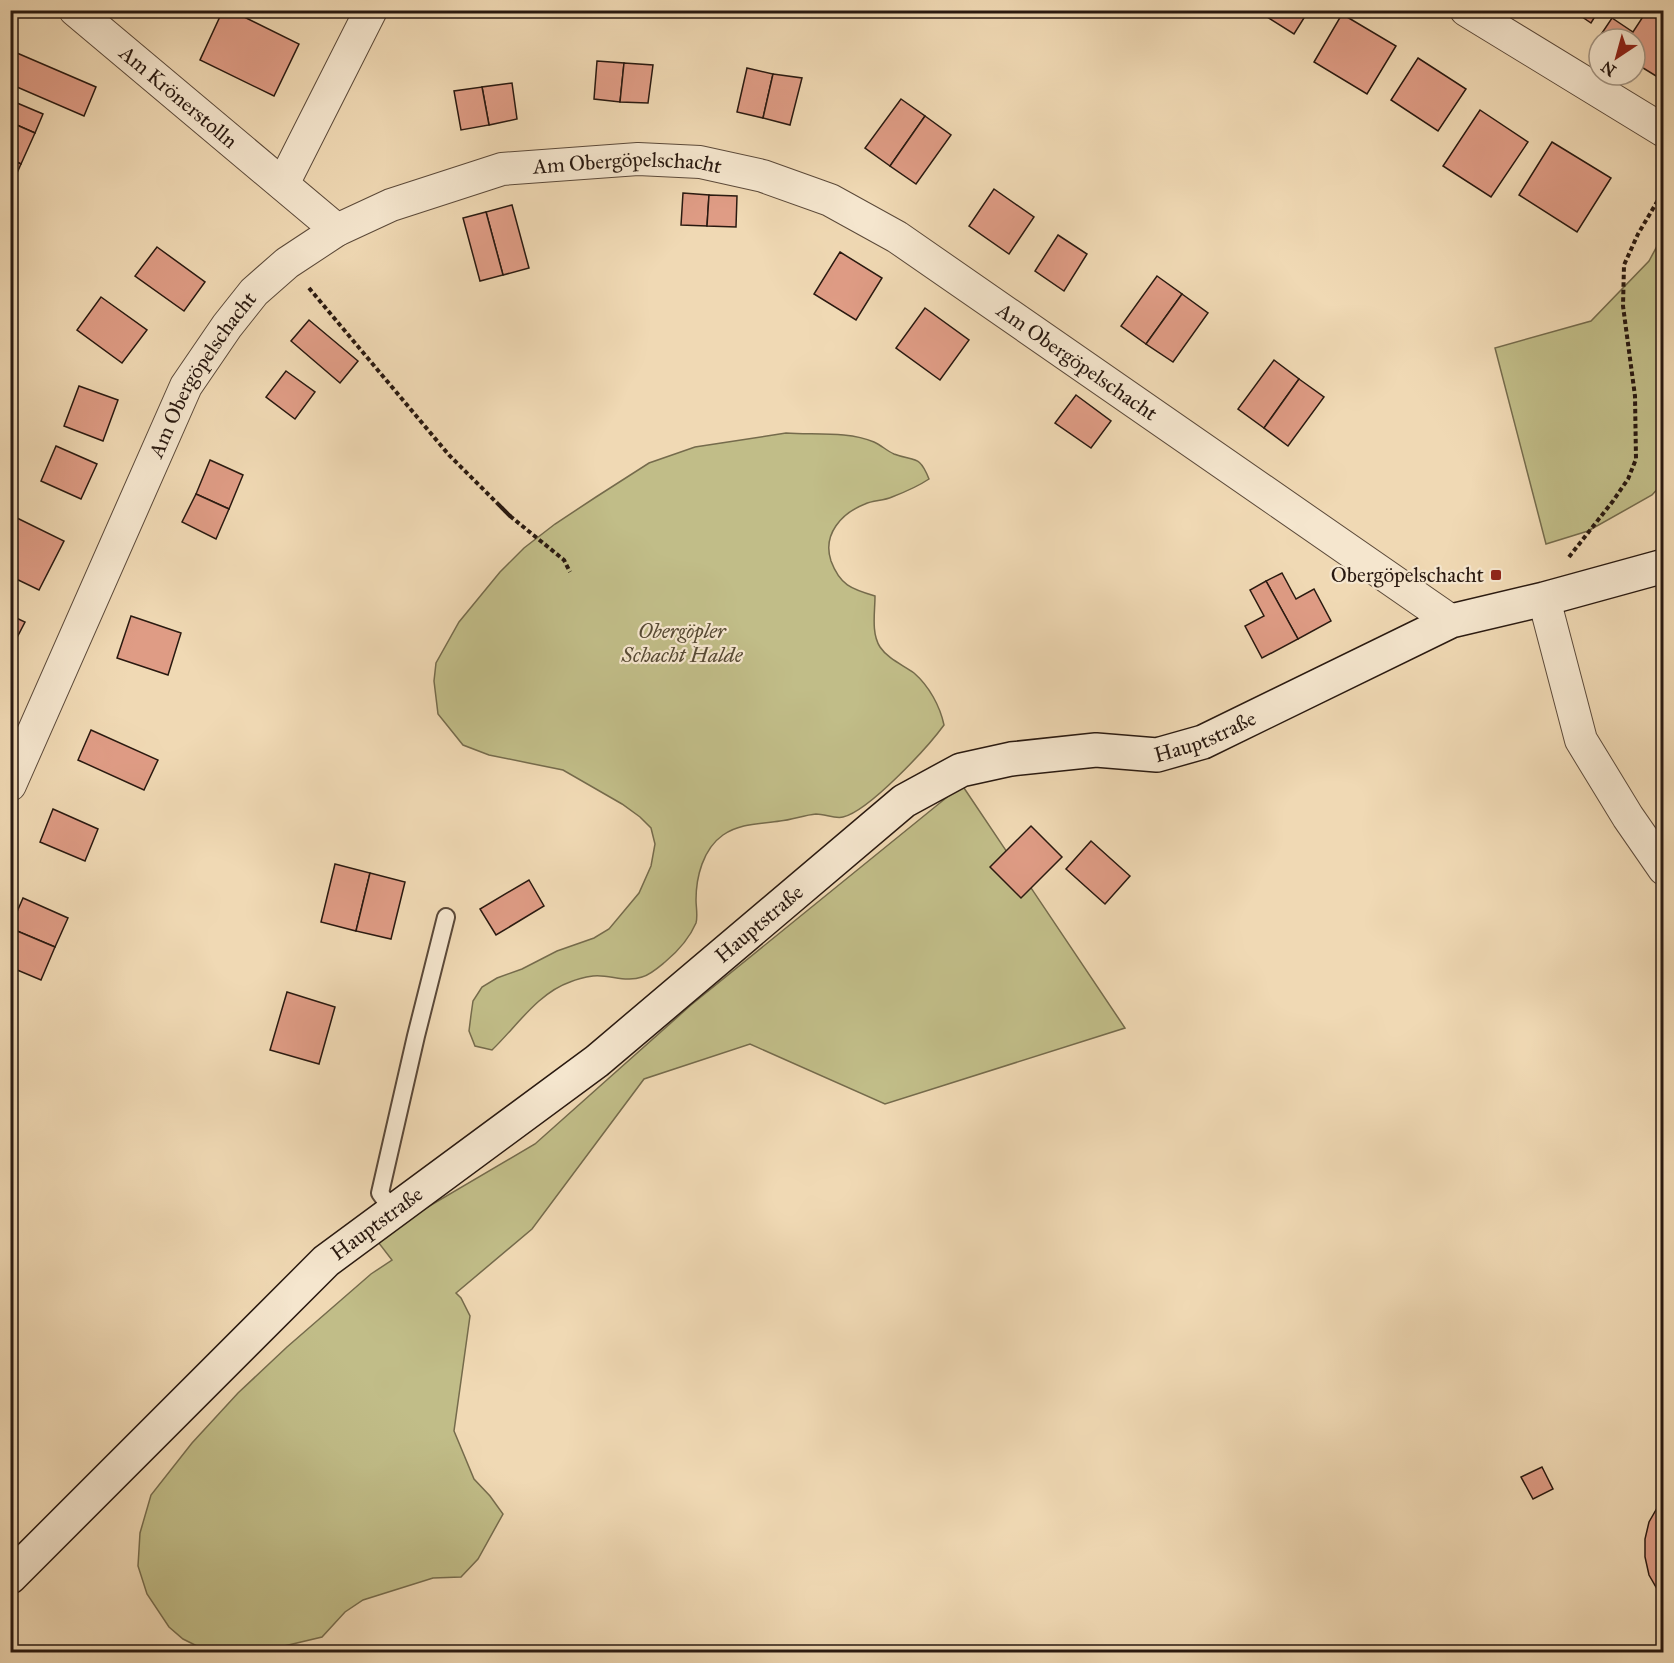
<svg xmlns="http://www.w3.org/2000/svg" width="1674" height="1663" viewBox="0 0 1674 1663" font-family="'IM FELL Great Primer',serif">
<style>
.green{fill:#c1bd88;stroke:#756b4c;stroke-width:1.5}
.building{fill:#df9c85;stroke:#291910;stroke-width:1.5}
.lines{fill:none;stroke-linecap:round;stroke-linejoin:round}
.lane-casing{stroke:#5b4939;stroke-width:20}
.street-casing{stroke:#5b4939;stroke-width:34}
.secondary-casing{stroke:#291910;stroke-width:36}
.path{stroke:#291910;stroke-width:4;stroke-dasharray:4.5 3;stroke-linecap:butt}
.lane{stroke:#f5e6ce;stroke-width:16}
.street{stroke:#f5e6ce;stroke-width:32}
.secondary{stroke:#f5e6ce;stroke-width:33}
.poi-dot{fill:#8f2418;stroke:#f5e6ce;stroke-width:2}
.labels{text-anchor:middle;stroke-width:4.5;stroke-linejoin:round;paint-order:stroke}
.street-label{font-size:21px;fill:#291910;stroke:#f5e6ce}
.poi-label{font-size:21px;fill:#291910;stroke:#f5e6ce;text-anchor:end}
.park-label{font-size:21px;font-style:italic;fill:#574a34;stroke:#f5e6ce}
</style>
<rect width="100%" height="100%" fill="#f0d9b4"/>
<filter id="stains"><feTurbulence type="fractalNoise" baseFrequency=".00333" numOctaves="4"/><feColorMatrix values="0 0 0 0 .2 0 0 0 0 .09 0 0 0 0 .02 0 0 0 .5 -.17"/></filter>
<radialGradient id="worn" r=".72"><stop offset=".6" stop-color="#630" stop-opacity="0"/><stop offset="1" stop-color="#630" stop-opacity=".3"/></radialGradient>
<g class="green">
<path d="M1663,235v248l-11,12 -64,36 -42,13 -51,-196 96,-27 58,-60z"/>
<path d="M786,433c28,2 62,-2 88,9 7,3 13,9 20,12 21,8 25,0 35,25 -12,8 -24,13 -37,18 -9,4 -19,3 -27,7 -23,9 -43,30 -34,57 9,24 20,28 44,35 0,16 -4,37 5,51 8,12 23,18 34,26 15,13 26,33 30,52 -16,22 -75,86 -101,92 -8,2 -18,-3 -27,-3 -12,1 -24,6 -36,7 -19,3 -40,2 -57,14 -20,14 -27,42 -27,65 0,7 2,16 0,23 -6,14 -19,29 -31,39 -6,5 -15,13 -23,15 -16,6 -33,-3 -49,-1 -7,1 -16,3 -23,6 -32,11 -54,45 -78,68l-17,-4 -6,-15 2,-16 2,-14 9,-14 15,-9 25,-9 35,-18 37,-13 15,-9 30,-36 12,-27 4,-22 -4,-16 -11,-11 -18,-13 -59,-34 -74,-15 -26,-10 -25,-31 -4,-33 2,-18 23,-41 41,-50 24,-24 31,-24 41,-27 53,-34 46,-16z"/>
<path d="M962,785l163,243 -240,76 -135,-60 -106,35 -112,150 -76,64 5,5 9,18 -16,115 20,48 16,17 13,18 -25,45 -17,18 -28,1 -70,22 -18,12 -23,25 -63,15h-50l-26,-13 -14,-12 -22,-33 -9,-28 2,-33 11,-38 41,-52 46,-50 49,-46 84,-73 21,-14 -17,-22 160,-94 156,-139z"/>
</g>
<g class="building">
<path d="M223,10h7l69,34 -25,52 -74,-36z"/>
<path d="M1256,10h53l-15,24z"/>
<path d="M1572,10h27l-8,13z"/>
<path d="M1646,12l18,11v42l-8,11 -21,-13v-24h-37l14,-21 21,14z"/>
<path d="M1342,14l54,32 -29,48 -53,-32z"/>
<path d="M10,50l86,37 -12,29 -74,-32z"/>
<path d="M1418,58l48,31 -28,42 -47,-31z"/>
<path d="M597,61l27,2 -4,39 -26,-3z"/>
<path d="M624,63l29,2 -5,38 -28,-1z"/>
<path d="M747,68l26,6 -10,44 -26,-6z"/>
<path d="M773,74l29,4 -12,47 -27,-7z"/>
<path d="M512,83l5,36 -28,6 -7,-38z"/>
<path d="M482,87l7,38 -28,5 -7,-39z"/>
<path d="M901,99l24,17 -35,50 -25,-18z"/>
<path d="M10,100l33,14 -8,19 -25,-11z"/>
<path d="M1480,110l48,32 -37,55 -48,-31z"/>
<path d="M925,116l26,19 -35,49 -26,-18z"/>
<path d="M10,122l25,11 -14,31 -11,-5z"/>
<path d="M1552,142l59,36 -34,54 -58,-37z"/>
<path d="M10,159l11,5 -11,25z"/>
<path d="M994,189l40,28 -25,37 -40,-28z"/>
<path d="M683,193l26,2 -2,31 -26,-1z"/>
<path d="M709,195l28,1 -1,31 -29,-1z"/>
<path d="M512,205l17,63 -26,7 -17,-63z"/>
<path d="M486,212l17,63 -23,6 -17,-63z"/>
<path d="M1058,235l29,19 -23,37 -29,-20z"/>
<path d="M157,247l48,35 -21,29 -49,-35z"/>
<path d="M840,252l42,26 -26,42 -42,-26z"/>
<path d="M1157,276l25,18 -36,50 -25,-18z"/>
<path d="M1182,294l26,19 -35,49 -27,-18z"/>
<path d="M101,297l46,33 -25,33 -45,-33z"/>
<path d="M925,308l44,32 -29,40 -44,-32z"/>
<path d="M309,320l49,41 -18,22 -49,-42z"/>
<path d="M1274,360l25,19 -35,49 -26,-19z"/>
<path d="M286,371l29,21 -20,27 -29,-22z"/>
<path d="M1299,379l25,18 -36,49 -24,-18z"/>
<path d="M79,386l39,14 -15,41 -39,-15z"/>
<path d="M1076,395l35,26 -20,27 -36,-25z"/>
<path d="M56,446l41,18 -16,35 -40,-18z"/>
<path d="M210,460l33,15 -14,34 -33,-15z"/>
<path d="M196,494l33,15 -13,30 -34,-17z"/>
<path d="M17,518l47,23 -25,49 -29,-14v-44z"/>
<path d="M1282,573l14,26 18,-10 17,32 -33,18 -32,-58z"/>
<path d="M1266,581l32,58 -36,19 -17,-32 19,-10 -14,-26z"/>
<path d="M10,615l15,7 -15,29z"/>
<path d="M131,616l50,17 -13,42 -51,-17z"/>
<path d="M91,730l67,30 -14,30 -66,-30z"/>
<path d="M53,809l45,20 -13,32 -45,-19z"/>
<path d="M1031,826l31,31 -41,41 -31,-31z"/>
<path d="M1091,841l39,35 -25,28 -39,-35z"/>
<path d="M335,864l35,9 -14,58 -35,-9z"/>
<path d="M370,873l35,9 -14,57 -35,-8z"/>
<path d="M529,880l15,26 -48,29 -16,-26z"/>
<path d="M23,898l45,20 -13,29 -45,-19z"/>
<path d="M10,928l45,19 -14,33 -31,-13z"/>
<path d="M287,992l48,15 -16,57 -49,-14z"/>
<path d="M1542,1467l11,22 -20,10 -12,-22z"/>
<path d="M1664,1496v105l-15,-26 -4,-18v-18l4,-17z"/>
</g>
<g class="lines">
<g class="lane-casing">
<path id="lane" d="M393,1211l-13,-18 36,-157 30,-119"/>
</g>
<g class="street-casing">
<g id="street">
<path id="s1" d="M75,10l262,220"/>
<path d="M1466,10l198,121"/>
<path d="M283,184l88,-174"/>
<path d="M1544,599l37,141 47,77 36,52"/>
<path id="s2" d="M10,785l176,-399 41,-60 27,-34 33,-29 50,-33 54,-25 111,-36 136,-10 62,3 63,14 67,24 67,37 554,384"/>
</g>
</g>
<g class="secondary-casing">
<g id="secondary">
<path id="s3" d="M10,1577l316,-316 271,-200 307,-260 57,-31 50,-11 85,-9 61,5 46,-13 248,-121 93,-22 120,-33"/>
</g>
</g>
<g class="path">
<path d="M309,288l140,167 61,61 -13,-13"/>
<path d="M510,516l54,44 6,12"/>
<path d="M1569,557l44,-56 15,-22 8,-20 -1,-63 -12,-90 1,-41 14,-31 26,-44"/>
</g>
<use href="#lane" class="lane"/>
<use href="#street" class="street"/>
<use href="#secondary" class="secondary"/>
</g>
<rect class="poi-dot" x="1490" y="569" width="12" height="12" rx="3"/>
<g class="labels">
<g class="street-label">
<text dy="7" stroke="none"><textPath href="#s1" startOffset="135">Am Krönerstolln</textPath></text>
<text dy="7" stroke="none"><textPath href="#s2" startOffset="958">Am Obergöpelschacht</textPath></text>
<text dy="7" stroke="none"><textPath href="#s2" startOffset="1462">Am Obergöpelschacht</textPath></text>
<text dy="7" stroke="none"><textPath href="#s2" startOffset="454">Am Obergöpelschacht</textPath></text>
<text dy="7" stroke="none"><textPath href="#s3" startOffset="1500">Hauptstraße</textPath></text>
<text dy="7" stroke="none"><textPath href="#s3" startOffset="996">Hauptstraße</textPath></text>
<text dy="7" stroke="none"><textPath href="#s3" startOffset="510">Hauptstraße</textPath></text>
</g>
<g class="poi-label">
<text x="1484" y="582">Obergöpelschacht</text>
</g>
<g class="park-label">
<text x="682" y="638">Obergöpler<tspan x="682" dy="24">Schacht Halde</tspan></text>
</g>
</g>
<rect width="1674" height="1663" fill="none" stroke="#f0d9b4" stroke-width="36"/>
<rect x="12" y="12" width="1650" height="1639" fill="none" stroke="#291910" stroke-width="3"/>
<rect x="18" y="18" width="1638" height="1627" fill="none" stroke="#291910" stroke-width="1.5"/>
<g transform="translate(1617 57) rotate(216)"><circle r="28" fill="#f5e6ce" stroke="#a39482" stroke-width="1.5"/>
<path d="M0-4.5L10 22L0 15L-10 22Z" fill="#8f2418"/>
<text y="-9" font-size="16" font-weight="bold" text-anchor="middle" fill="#291910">N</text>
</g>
<rect width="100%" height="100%" filter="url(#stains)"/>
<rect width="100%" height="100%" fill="url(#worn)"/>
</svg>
